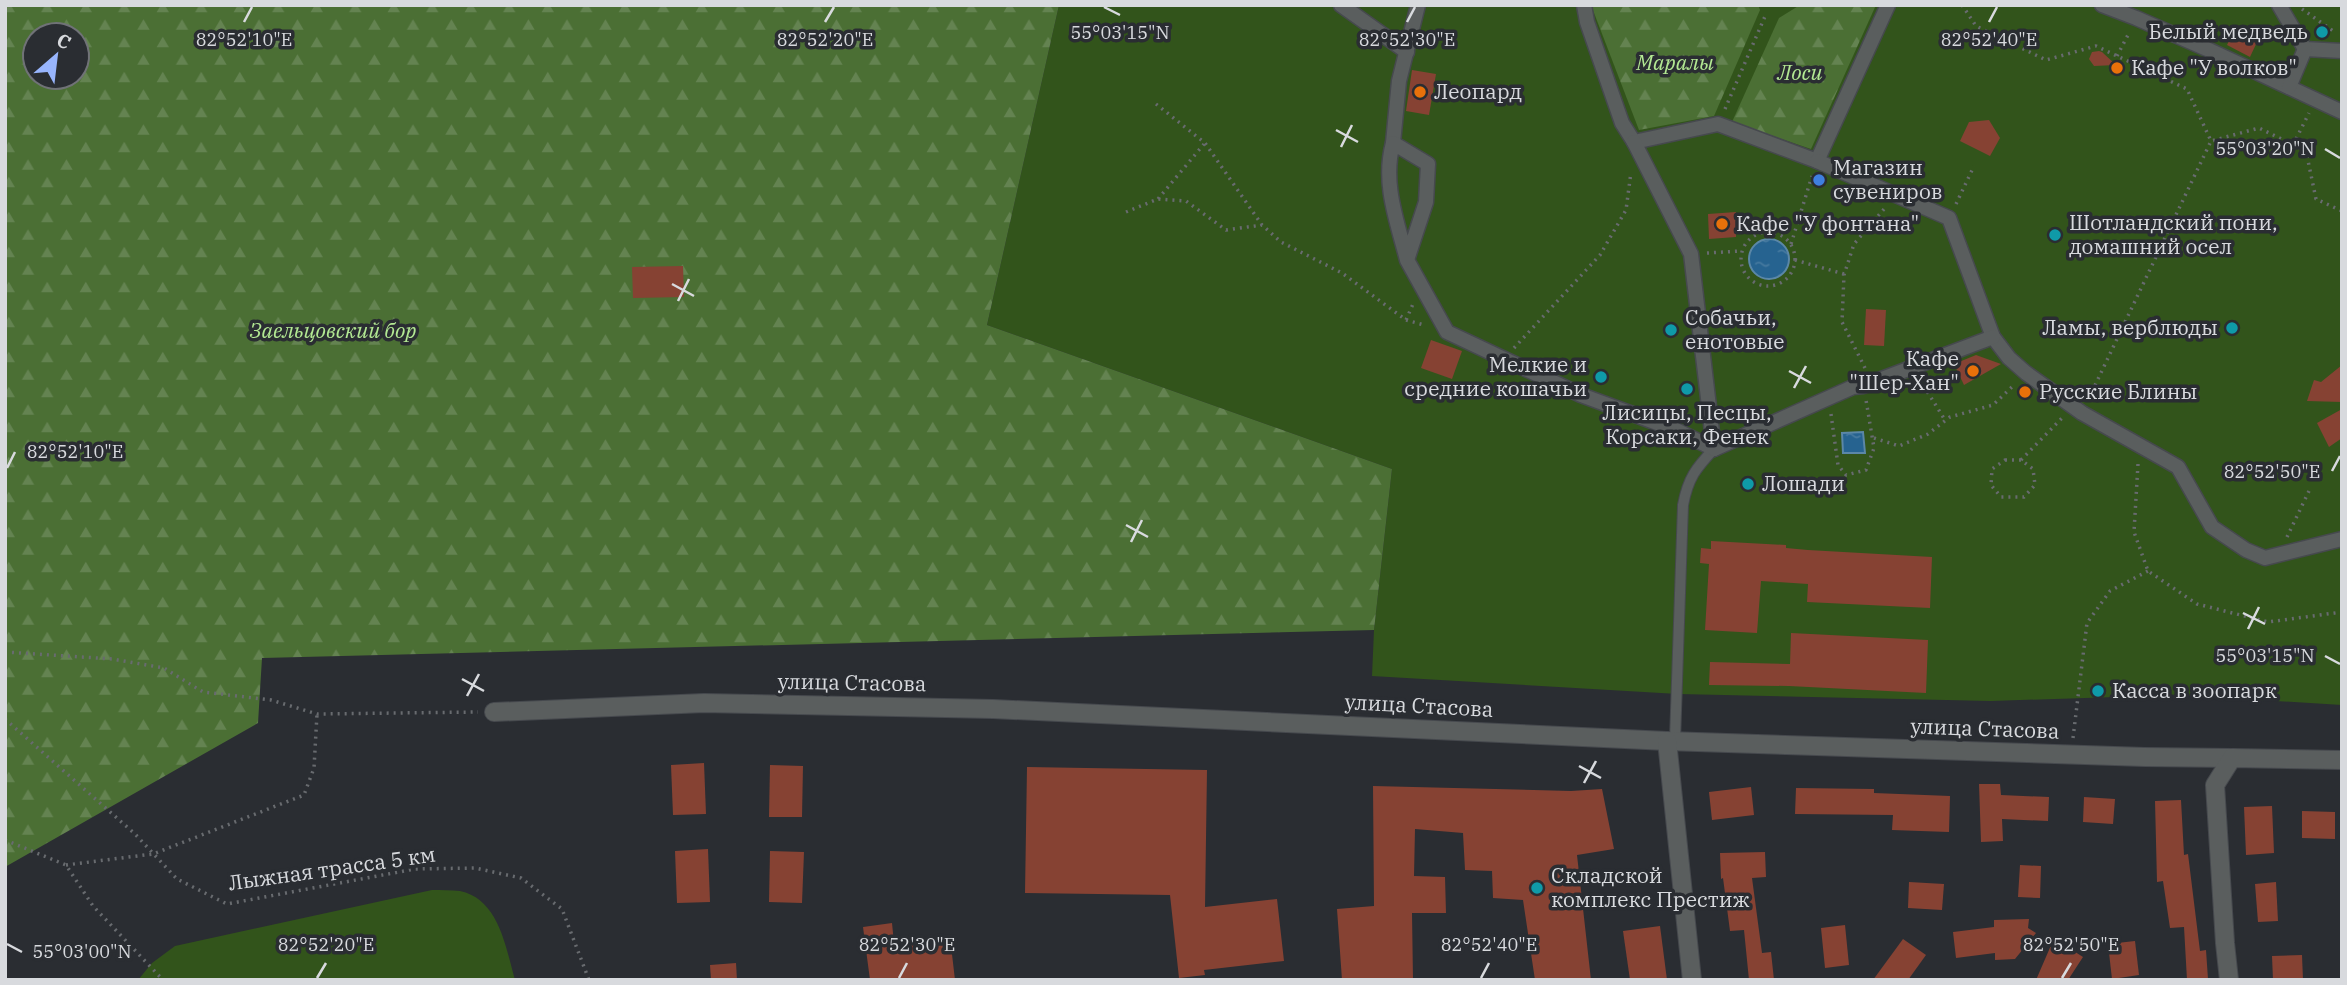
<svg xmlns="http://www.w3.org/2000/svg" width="2347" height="985" viewBox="0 0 2347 985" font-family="'IBM Plex Serif',serif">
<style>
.green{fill:#32541b}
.forest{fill:url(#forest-firs);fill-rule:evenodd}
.water{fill:url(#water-ripples);stroke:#5b87a7;stroke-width:2}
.building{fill:#864233}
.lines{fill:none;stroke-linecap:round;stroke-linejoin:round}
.service-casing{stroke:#46494e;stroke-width:12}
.pedestrian-casing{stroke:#46494e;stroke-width:17}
.minor-casing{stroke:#46494e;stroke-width:20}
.tertiary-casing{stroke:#46494e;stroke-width:20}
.path{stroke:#686b6f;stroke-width:3.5;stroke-dasharray:2 5;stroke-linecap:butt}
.service{stroke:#5a5e5e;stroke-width:10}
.pedestrian{stroke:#5a5e5e;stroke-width:14}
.minor{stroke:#5a5e5e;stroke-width:18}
.tertiary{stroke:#5a5e5e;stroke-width:18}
.ticks{fill:none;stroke:#d8dade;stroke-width:2.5}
.culture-dot{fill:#0f9aa8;stroke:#2a2d32;stroke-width:2.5}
.food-dot{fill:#e8710a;stroke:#2a2d32;stroke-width:2.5}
.shop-dot{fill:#3f7fe0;stroke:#2a2d32;stroke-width:2.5}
.labels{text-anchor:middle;stroke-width:7;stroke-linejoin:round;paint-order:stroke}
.poi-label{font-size:21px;fill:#d8dade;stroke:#2a2d32;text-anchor:start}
.park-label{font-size:21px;font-style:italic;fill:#b3e993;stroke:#2a2d32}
.street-label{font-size:21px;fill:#d8dade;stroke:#2a2d32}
.ticks-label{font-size:18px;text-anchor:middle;fill:#d8dade;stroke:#2a2d32;stroke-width:7;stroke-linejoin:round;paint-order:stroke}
</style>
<defs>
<pattern id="forest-firs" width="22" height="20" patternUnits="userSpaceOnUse" patternTransform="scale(1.75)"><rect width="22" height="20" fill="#4b6f34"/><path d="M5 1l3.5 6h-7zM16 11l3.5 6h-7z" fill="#648351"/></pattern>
<pattern id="water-ripples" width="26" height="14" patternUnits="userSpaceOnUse" patternTransform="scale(1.75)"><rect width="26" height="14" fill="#266390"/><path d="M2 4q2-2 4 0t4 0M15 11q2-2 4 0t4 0" fill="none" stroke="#45799f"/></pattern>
</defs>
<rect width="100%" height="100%" fill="#2a2d32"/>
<g class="green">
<path d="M1059,5h1283v700l-165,-10 -186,6 -313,-7 -306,-18 2,-46 18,-161 -405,-144z"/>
<path d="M432,890c9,0 19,0 28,1 39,8 46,57 55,89h-377l14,-17 23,-17z"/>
</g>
<g class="forest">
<path d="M5,5h1054l-72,320 405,144 -18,161 -1112,28 -4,65 -253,144zM35,35h42v42h-42z"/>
<path d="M1591,5h167l2,5 -46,106 -75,14z"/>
<path d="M1800,5h76l-65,144 -79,-27 47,-104z"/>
</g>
<g class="water">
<circle cx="1769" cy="259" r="20"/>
<path d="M1863,432l2,21h-22l-1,-20z"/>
</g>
<g class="building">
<path d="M2234,31l23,11 -7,15 -23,-12z"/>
<path d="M2099,51l3,1 14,13 -22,1 -5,-7 3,-7z"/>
<path d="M1412,70l24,4 -7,41 -23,-4z"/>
<path d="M1989,120l11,18 -10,18 -30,-15 9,-19z"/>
<path d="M1736,212v25l-27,2 -1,-25z"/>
<path d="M683,266l1,31 -51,1 -1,-31z"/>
<path d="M1866,309l20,1 -2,36 -20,-1z"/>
<path d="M1431,340l31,11 -10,28 -31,-11z"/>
<path d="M1976,355l25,9 -37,21 -10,-21z"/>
<path d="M2342,365v37l-35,-1 7,-21 7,2z"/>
<path d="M2342,409v29l-13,9 -12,-24z"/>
<path d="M1711,541l75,4v3l22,2 124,7 -2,51 -123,-6 1,-18 -47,-3 -4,52 -52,-3 4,-66 -9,-1 1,-15 10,1z"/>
<path d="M1791,633l137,7 -2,53 -137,-7 -80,-1 1,-23 80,2z"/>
<path d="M704,763l2,51 -33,1 -2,-50z"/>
<path d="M770,765l33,1 -1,51h-33z"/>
<path d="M1027,767l180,3 -2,137 72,-8 7,62 -80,9 1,5 -26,3 -9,-83 -145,-2z"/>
<path d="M1979,784h21l1,11 48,2 -1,24 -46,-2 1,22 -22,1z"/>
<path d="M1373,786l198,5 31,-2 12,60 -37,6 14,125h-56l-12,-80 -30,-2 -1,-27 -27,-1 -2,-37 -48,-4 -1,47 31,1 1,36h-34l1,67h-71l-5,-71 37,-3z"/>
<path d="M1751,787l3,28 -42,5 -3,-28z"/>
<path d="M1796,788l78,1v4l76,3 -1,36 -57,-2 1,-15 -98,-1z"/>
<path d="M2084,797l31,2 -2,25 -30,-2z"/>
<path d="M2181,800l3,55 4,-1 12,97 6,-1 2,29 -21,1 -3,-53 -14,1 -7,-47 -6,1 -2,-81z"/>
<path d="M2272,806l2,47 -28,2 -2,-48z"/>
<path d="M2302,811l33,1v27l-33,-1z"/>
<path d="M708,849l2,53 -33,1 -2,-52z"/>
<path d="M770,851l34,1 -2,51 -33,-1z"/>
<path d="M1765,852l1,25 -14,1 10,75 9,-1 3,28h-25l-5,-50 -14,1 -7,-53 -2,1 -1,-26z"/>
<path d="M2020,865l21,1 -1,32 -22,-1z"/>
<path d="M1909,882l35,2 -2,26 -34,-2z"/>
<path d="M2276,882l2,39 -20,1 -3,-38z"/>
<path d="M2029,919l-1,9 8,5 -21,26 -20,1v-7l-39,5 -3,-26 41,-5v-7z"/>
<path d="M892,923l2,20 56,-6 5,43h-85l-7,-53z"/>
<path d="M1845,925l4,40 -24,3 -4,-40z"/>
<path d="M1660,926l7,54h-37l-7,-49z"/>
<path d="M1903,939l23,16 -18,25h-35z"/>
<path d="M2058,941l25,16 -15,23h-32l16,-37 4,2z"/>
<path d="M2135,941l4,34 -27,4 -4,-35z"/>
<path d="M2302,955l1,25h-30l-1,-24z"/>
<path d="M736,963l1,17h-26l-1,-15z"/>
</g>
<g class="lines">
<g class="service-casing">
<path id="service" d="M1675,740l8,-235c5,-27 13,-37 31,-56"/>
</g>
<g class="pedestrian-casing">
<g id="pedestrian">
<path d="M1341,5l66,47"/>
<path d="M1584,5l3,17 35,101 12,19 84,-18 99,37 71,-156"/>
<path d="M2102,5l34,13 71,31 135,63"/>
<path d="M2279,5l26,44"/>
<path d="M2305,49l37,2"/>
<path d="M2289,87l16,-38"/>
<path d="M1634,142l57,112 23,195"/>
<path d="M1393,143l6,-62 19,-76"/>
<path d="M1817,161l132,57 44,119 16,21 17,15 56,40 96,54 34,60 34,23 19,8 77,-19"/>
<path d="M1407,260c-10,-39 -25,-77 -14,-117l35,21 -2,38 -19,58 40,72 134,63 95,35 38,19"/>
<path d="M1714,449l139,-62 10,-1 130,-49"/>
</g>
</g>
<g class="minor-casing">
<g id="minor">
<path d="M494,712l210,-9 289,6 674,32 478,16 87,1"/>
<path d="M1667,741l25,239"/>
</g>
</g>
<g class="tertiary-casing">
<path id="tertiary" d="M2229,980l-4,-37 -10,-158 17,-27 110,2"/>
</g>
<g class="path">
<path d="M1962,5l14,21 70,34 50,-14 91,43 24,52 48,-13 47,23 10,48 26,12"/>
<path d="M2302,9l34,24"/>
<path d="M2117,56l12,-23"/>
<path d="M1156,104l49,39 57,82 19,17 61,31 64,47 7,-16"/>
<path d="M1725,109l41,-95"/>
<path d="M2293,145l16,-32"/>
<path d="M1158,199l46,-55"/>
<path d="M1956,204l18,-38"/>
<path d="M1126,212l32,-13 28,2 40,29 36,-5"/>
<circle cx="1768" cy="259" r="27"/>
<path d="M1791,244l21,-68"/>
<path d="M1707,253l34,-2"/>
<path d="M1795,260l49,14"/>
<path d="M1406,320l18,5"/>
<path d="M1514,348l86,-93 26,-45 5,-38"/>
<path d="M1865,368l-23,-46 2,-47 10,-31 31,-36"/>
<path d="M1920,380l25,40"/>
<path d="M2089,398l122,-257"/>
<path d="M1831,414l7,51 8,10 20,-5 8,-22 -8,-48"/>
<path d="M1874,438l25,8 29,-12 22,-17 43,-12 21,-20"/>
<path d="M2005,460h16l12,9 2,16 -11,12h-23l-10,-12 1,-16z"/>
<path d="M2021,460l41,-42"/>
<path d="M2138,464l-4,68 14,39 49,33 71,18 74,-10"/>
<path d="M2287,537l22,-46"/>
<path d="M5,652l107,7 52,9 39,24 68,8 46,14 161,-2"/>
<path d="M5,719l130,115 42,45 50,25 188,-35 60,-1 46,10 41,31 27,71"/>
<path d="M2073,738l14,-115 23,-32 38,-20"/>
<path d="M5,840l61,25 27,41 70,74"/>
<path d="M66,865l87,-11 151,-59 10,-27 3,-54"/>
</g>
<use href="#service" class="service"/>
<use href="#pedestrian" class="pedestrian"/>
<use href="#minor" class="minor"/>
<use href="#tertiary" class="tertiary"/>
</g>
<path class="ticks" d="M1104,7l16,8M244,22l8,-15M825,22l9,-15M1407,22l8,-15M1989,22l8,-15M1336,130l22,12M1341,147l11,-22M2325,149l15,9M672,284l22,12M678,301l11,-22M1789,371l22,12M1794,388l12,-22M7,468l8,-16M2332,471l8,-15M1126,525l22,12M1131,542l11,-22M2243,613l22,11M2248,629l11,-22M2325,656l15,8M462,679l22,12M467,696l12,-22M1579,766l22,12M1584,783l12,-22M7,944l15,8M317,978l9,-15M899,978l8,-15M1481,978l8,-15M2062,978l9,-15"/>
<g class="culture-dot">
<circle cx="2322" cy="32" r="7"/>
<circle cx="2055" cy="235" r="7"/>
<circle cx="2232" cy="328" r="7"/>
<circle cx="1671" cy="330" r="7"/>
<circle cx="1601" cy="377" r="7"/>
<circle cx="1687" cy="389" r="7"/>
<circle cx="1748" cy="484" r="7"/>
<circle cx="2098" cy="691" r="7"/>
<circle cx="1537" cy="888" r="7"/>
</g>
<g class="food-dot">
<circle cx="2117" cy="68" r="7"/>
<circle cx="1420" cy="92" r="7"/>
<circle cx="1722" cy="224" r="7"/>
<circle cx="1973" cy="371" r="7"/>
<circle cx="2025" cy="392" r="7"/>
</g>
<circle class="shop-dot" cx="1819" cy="180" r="7"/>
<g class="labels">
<g class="poi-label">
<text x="2308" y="39" text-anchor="end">Белый медведь</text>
<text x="2131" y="75">Кафе "У волков"</text>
<text x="1434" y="99">Леопард</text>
<text x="1833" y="175">Магазин<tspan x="1833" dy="24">сувениров</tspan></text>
<text x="2069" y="230">Шотландский пони,<tspan x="2069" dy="24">домашний осел</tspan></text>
<text x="1736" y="231">Кафе "У фонтана"</text>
<text x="1685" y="325">Собачьи,<tspan x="1685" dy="24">енотовые</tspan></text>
<text x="2218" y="335" text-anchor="end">Ламы, верблюды</text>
<text x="1959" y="366" text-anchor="end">Кафе<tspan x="1959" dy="24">"Шер-Хан"</tspan></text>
<text x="1587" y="372" text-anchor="end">Мелкие и<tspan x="1587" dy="24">средние кошачьи</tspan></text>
<text x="2039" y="399">Русские Блины</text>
<text x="1687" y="420" text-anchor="middle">Лисицы, Песцы,<tspan x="1687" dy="24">Корсаки, Фенек</tspan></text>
<text x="1762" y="491">Лошади</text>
<text x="2112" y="698">Касса в зоопарк</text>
<text x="1551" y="883">Складской<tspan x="1551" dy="24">комплекс Престиж</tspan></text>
</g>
<g class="park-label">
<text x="1675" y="70">Маралы</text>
<text x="1800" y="80">Лоси</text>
<text x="333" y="338">Заельцовский бор</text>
</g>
<g class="street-label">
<text transform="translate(852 683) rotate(1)" y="7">улица Стасова</text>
<text transform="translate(1419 706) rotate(3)" y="7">улица Стасова</text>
<text transform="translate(1985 729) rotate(2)" y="7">улица Стасова</text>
<text transform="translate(332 869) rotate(-8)" y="7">Лыжная трасса 5 км</text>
</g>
</g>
<g class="ticks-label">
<text x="1120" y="39">55°03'15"N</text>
<text x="244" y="46">82°52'10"E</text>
<text x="825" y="46">82°52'20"E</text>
<text x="1407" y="46">82°52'30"E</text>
<text x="1989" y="46">82°52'40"E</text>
<text x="2265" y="155">55°03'20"N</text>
<text x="75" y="458">82°52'10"E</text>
<text x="2272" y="478">82°52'50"E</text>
<text x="2265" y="662">55°03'15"N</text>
<text x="326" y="951">82°52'20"E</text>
<text x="907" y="951">82°52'30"E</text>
<text x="1489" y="951">82°52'40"E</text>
<text x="2071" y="951">82°52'50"E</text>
<text x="82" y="958">55°03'00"N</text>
</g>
<rect width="2347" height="985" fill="none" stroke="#d8dade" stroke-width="14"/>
<g transform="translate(56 56) rotate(28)"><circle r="33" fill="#2a2d32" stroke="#707277" stroke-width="2"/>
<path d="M0-5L12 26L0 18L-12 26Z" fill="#98b5fd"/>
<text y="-10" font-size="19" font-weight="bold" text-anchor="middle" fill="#d8dade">С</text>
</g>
</svg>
